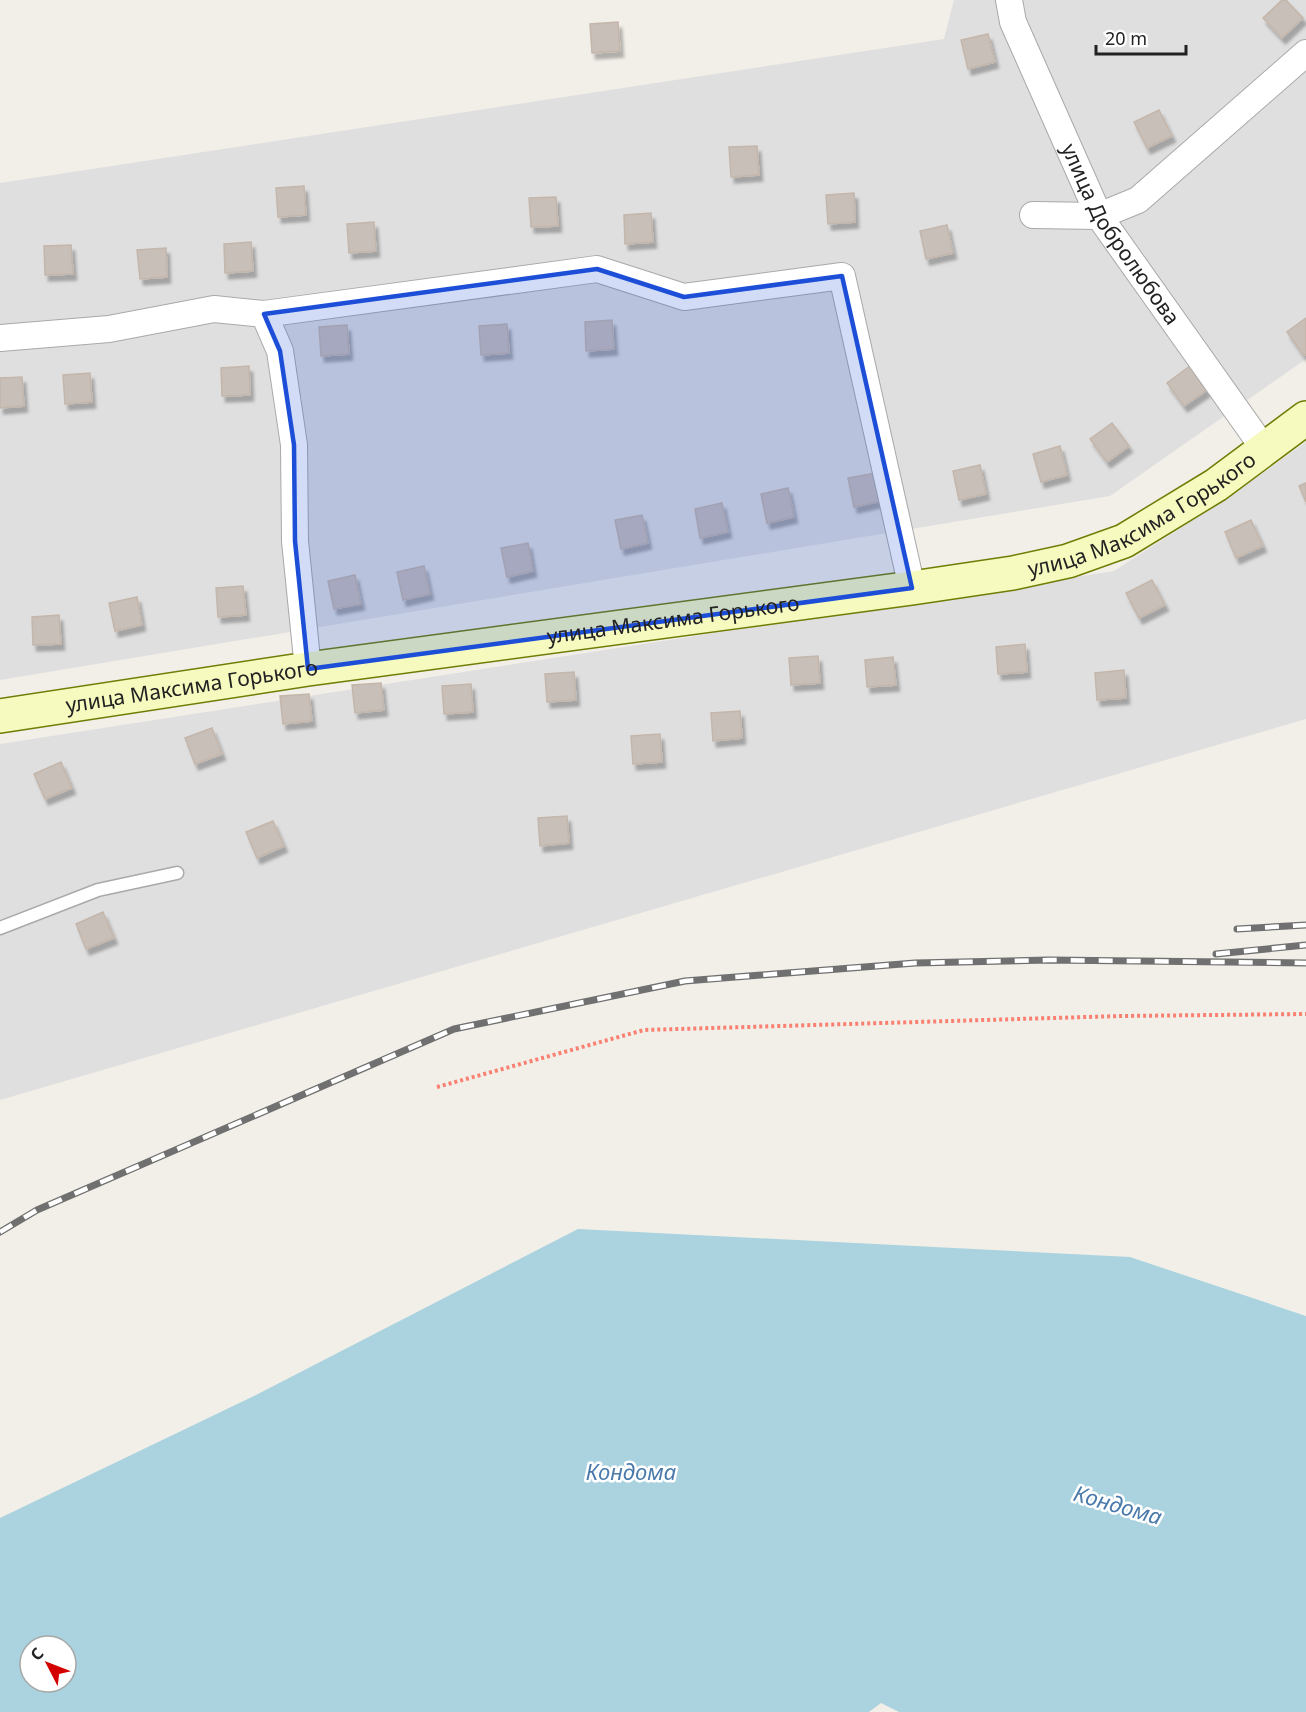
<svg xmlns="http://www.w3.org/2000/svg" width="1306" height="1712" viewBox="0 0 1306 1712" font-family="'Noto Sans',sans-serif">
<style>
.residential{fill:#e0dfdf}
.water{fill:#aad3df;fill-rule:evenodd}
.building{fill:#c7bfb8;stroke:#c4b6ab;stroke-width:1.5;filter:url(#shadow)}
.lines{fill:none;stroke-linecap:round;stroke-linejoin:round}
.lane-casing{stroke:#a9a9a9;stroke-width:15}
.street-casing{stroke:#a9a9a9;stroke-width:28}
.secondary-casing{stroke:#707d05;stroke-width:36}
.path{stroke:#fa8072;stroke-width:4;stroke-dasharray:3 3;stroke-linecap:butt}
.lane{stroke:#fff;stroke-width:12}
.street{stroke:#fff;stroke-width:26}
.secondary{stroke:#f7fabf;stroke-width:33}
.rail-casing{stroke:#707070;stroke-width:7}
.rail{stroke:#fff;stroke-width:4.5;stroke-dasharray:14;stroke-linecap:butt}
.marked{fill:#1d4ed8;fill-opacity:0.2;stroke:#1d4ed8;stroke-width:4.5;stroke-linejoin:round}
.labels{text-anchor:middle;stroke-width:5;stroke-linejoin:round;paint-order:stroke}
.street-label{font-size:21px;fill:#222;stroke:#fff}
.water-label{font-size:22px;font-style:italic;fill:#4a7aab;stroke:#fff}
</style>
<defs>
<filter id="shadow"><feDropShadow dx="3.5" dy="6" stdDeviation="1.5" flood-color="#0004"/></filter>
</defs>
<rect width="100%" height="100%" fill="#f2efe9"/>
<g class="residential">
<path d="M954,0h352v359l-196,137 -1110,184v-497l944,-144z"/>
<path d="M1306,442v277l-1306,381v-356l1114,-173 119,-77z"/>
</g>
<path class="water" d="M578,1229l552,28 176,59v396h-407l-18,-9 -12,9h-869v-194l256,-123zM30,1646h36v36h-36z"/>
<g class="building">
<path d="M1282,0h4l17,18 -21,20 -19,-20z"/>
<path d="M618,22l2,29 -28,2 -2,-29z"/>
<path d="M988,34l7,28 -27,7 -7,-29z"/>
<path d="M1159,110l13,26 -25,12 -13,-26z"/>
<path d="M757,146l2,29 -28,2 -2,-30z"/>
<path d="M304,186l2,29 -28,2 -2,-29z"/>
<path d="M854,193l1,29 -27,2 -2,-29z"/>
<path d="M556,197l2,29 -27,1 -2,-29z"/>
<path d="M651,213l2,29 -28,2 -1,-29z"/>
<path d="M374,222l2,29 -27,2 -2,-29z"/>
<path d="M947,225l6,28 -27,6 -6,-28z"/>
<path d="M251,242l2,29 -28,2 -1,-29z"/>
<path d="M71,245l2,29 -28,1 -1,-29z"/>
<path d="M166,248l1,29 -27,2 -3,-29z"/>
<path d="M1306,318v36l-2,2 -17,-24z"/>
<path d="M612,320l2,29 -28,2 -1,-29z"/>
<path d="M507,324l2,29 -28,2 -2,-29z"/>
<path d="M347,325l2,29 -28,2 -2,-29z"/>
<path d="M249,366l1,29 -28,1 -1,-28z"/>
<path d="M1190,366l17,24 -23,16 -17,-23z"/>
<path d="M90,373l2,29 -27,2 -2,-29z"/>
<path d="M22,377l2,29 -24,2v-30z"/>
<path d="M1112,423l17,23 -22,16 -17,-23z"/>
<path d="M1060,446l7,29 -26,7 -8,-28z"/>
<path d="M980,465l6,29 -27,6 -6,-29z"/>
<path d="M875,473l6,28 -27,6 -6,-29z"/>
<path d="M1306,483v19l-7,-16z"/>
<path d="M788,488l6,29 -27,6 -6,-29z"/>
<path d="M722,503l6,29 -28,6 -5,-29z"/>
<path d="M642,515l6,28 -27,6 -6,-29z"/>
<path d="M1251,520l12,26 -27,12 -11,-26z"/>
<path d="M528,543l5,28 -26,6 -6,-29z"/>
<path d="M424,566l6,28 -27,6 -6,-28z"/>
<path d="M355,575l6,29 -27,5 -6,-28z"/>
<path d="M1152,580l13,25 -26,13 -13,-25z"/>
<path d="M243,586l3,29 -28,2 -2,-29z"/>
<path d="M137,597l5,28 -27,6 -6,-28z"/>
<path d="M59,615l2,29 -28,1 -1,-28z"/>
<path d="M1025,644l2,28 -29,2 -2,-27z"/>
<path d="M818,656l2,27 -29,2 -2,-27z"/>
<path d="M893,657l3,28 -29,2 -2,-27z"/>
<path d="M1124,670l2,28 -29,2 -2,-27z"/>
<path d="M574,672l2,28 -29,2 -2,-28z"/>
<path d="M381,683l3,27 -29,3 -3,-28z"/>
<path d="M471,684l2,28 -29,2 -2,-28z"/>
<path d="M309,694l3,27 -29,3 -3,-28z"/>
<path d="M740,711l2,27 -29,3 -2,-28z"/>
<path d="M212,728l10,26 -27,10 -10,-26z"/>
<path d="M660,734l2,28 -29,2 -2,-28z"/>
<path d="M61,762l11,26 -27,11 -11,-25z"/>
<path d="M567,816l2,27 -29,3 -2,-28z"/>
<path d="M273,821l11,25 -27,12 -11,-26z"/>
<path d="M103,912l11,26 -28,11 -10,-25z"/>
</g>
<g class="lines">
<g class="lane-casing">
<path id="lane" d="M0,928l98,-38 79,-17"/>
</g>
<g class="street-casing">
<g id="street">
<path id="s1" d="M1009,0l4,22 86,194 166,234"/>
<path d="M1033,215l66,1 39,-16 168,-147"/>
<path d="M264,314l333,-45 87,28 158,-21 70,312"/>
<path d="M0,338l109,-9 105,-20 50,5 16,37 14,94 1,96 13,128"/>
</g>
</g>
<g class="secondary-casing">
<g id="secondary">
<path id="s2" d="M0,716l308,-47 604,-81 101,-15 55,-12 56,-20 92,-56 90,-67"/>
</g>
</g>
<path class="path" d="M437,1087l207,-57 477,-14 185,-2"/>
<use href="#lane" class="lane"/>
<use href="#street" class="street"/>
<use href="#secondary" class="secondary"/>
<g class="rail-casing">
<g id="rail">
<path d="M1237,929l69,-4"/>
<path d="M1216,954l90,-9"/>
<path d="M0,1232l37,-22 417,-181 231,-48 230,-18 134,-3 257,3"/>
</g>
</g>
<use href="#rail" class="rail"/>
</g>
<path class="marked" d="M597,269l87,28 158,-21 70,312 -604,81 -13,-128 -1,-96 -14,-94 -16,-37z"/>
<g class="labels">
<g class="street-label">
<text dy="7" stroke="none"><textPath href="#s1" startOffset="261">улица Добролюбова</textPath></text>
<text dy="7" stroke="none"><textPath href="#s2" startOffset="1166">улица Максима Горького</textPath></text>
<text dy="7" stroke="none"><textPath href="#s2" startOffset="680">улица Максима Горького</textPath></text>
<text dy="7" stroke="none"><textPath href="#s2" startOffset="194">улица Максима Горького</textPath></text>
</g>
<g class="water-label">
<text x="631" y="1480">Кондома</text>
<text transform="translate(1118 1505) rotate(16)" y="8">Кондома</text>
</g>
</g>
<g transform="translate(48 1664) rotate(312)"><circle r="28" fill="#ffffff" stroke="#a7a7a7" stroke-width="1.5"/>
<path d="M0-4.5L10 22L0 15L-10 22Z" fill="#d40000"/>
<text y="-9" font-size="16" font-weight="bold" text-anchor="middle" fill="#222222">С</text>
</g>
<path d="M1096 45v9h90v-9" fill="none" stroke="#222222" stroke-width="3"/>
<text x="1105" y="45" font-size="18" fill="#222222" stroke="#ffffff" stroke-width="4.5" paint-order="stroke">20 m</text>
</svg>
